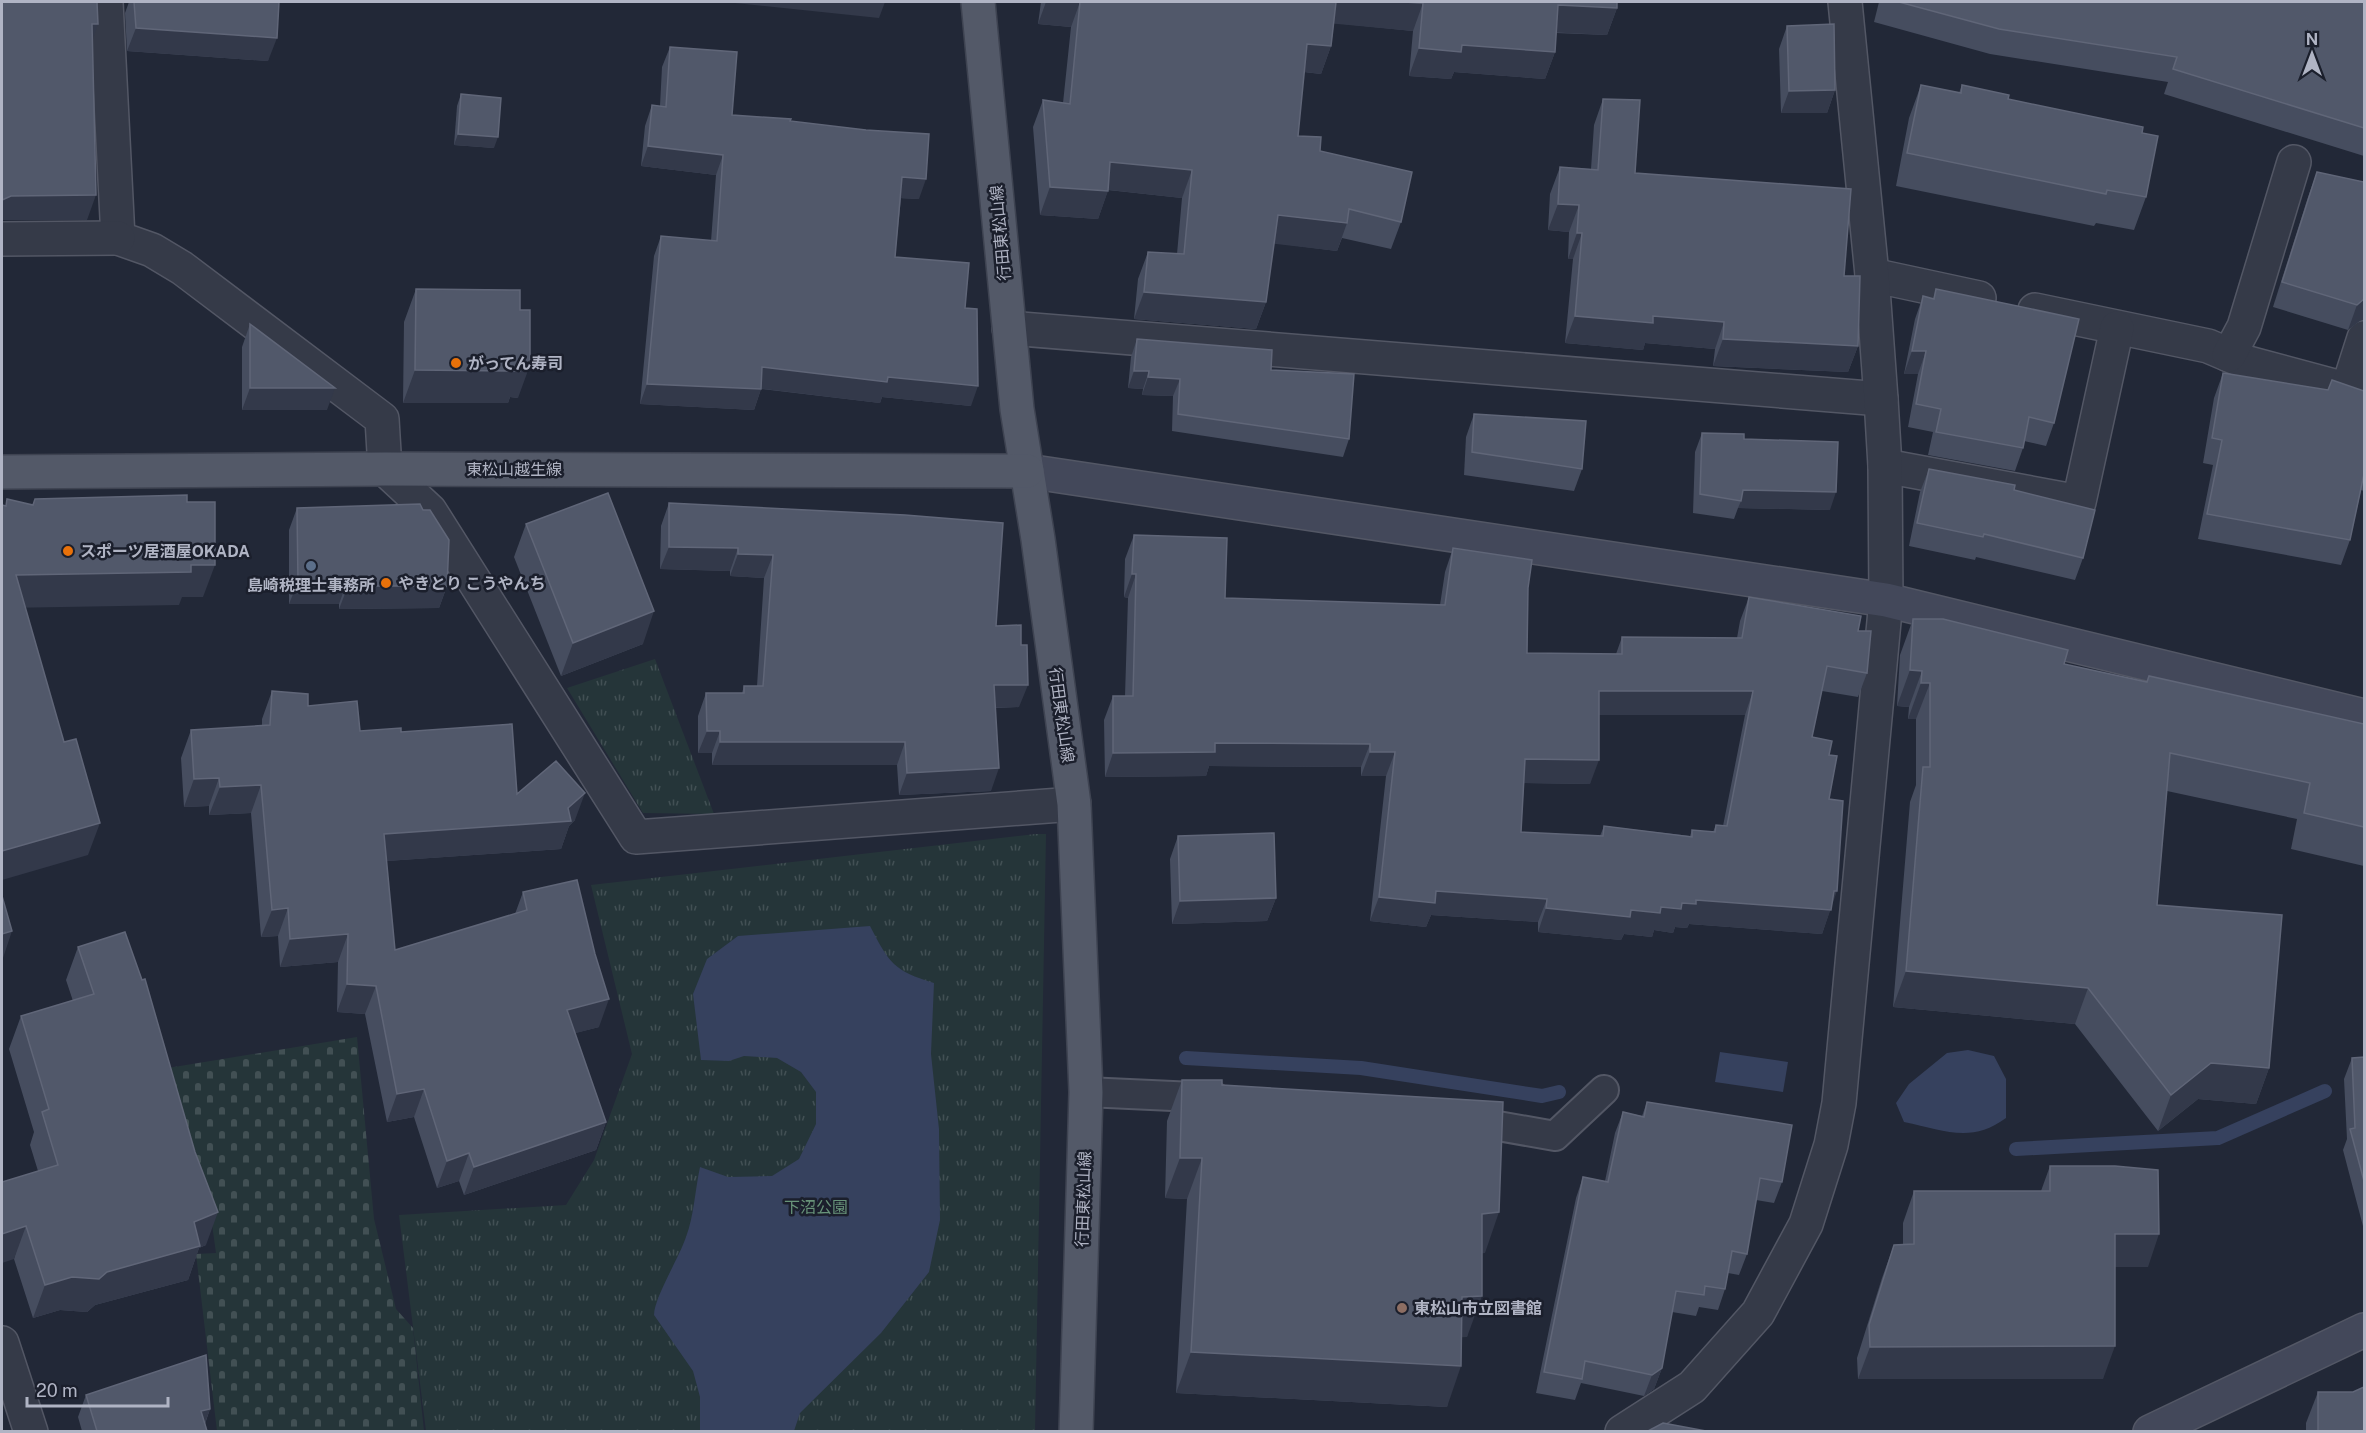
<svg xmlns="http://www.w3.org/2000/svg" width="2366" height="1433" viewBox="0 0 2366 1433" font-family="'Public Sans','Noto Sans JP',sans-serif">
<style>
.grass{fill:url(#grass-tufts)}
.cemetery{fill:url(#cemetery-stones)}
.water{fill:#36415e}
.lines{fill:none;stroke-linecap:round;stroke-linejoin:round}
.stream{stroke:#36415e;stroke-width:14}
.lane-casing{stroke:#535765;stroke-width:32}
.street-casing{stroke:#535765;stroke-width:36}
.secondary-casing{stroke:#535765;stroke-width:36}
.primary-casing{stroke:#3e4351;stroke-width:36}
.lane{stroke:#353a48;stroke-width:28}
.street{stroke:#353a48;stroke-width:33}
.secondary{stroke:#43485a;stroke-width:33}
.primary{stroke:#535968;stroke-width:33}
.wall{fill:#464d5f;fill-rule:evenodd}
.shaded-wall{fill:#33394a}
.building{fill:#51586a;stroke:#606678;stroke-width:1.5;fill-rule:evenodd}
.food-dot{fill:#e8710a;stroke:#1b1f2c;stroke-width:2}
.service-dot{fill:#5c6f8a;stroke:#1b1f2c;stroke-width:2}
.education-dot{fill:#8d6e63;stroke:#1b1f2c;stroke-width:2}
.labels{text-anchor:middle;stroke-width:5;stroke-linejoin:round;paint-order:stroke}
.street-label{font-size:16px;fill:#b0b4c4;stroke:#1b1f2c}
.poi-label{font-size:16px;font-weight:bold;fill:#b0b4c4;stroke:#1b1f2c;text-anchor:start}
.park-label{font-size:16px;fill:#689379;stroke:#1b1f2c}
</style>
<defs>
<pattern id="grass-tufts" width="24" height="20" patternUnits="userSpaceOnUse" patternTransform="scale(1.5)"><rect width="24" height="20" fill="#253539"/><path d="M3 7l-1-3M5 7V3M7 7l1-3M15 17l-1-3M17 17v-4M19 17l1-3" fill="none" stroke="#425054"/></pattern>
<pattern id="cemetery-stones" width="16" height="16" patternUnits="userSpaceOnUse" patternTransform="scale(1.5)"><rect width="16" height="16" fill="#253539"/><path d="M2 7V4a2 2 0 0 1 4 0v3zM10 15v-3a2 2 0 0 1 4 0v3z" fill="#425054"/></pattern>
</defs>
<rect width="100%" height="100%" fill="#222837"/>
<g class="grass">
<path d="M655,659l59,155 -71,-1 -76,-125z"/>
<path d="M1036,834h10l-11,597h-609l-27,-216 167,-10 28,-45 38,-106 -41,-169z"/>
</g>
<path class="cemetery" d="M357,1037l17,182 22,90 17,19 11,103h-207l-21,-177 20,-1 -7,-51 -41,-134z"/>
<g class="water">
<path d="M870,926c19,37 24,45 64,57l-3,71 8,75 1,91 -11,52 -48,61 -81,80 -6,18h-94v-34l-7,-26 -39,-56c0,-17 25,-57 32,-78 8,-21 9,-47 14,-70l28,10 44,-1 27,-17 17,-35v-32l-15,-20 -24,-14 -33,-2 -15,5 -28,-1 -8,-66 14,-35 31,-23z"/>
<path d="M1968,1050l26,6 12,23v39c-35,26 -62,12 -102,4l-8,-19 13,-19 38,-31z"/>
<path d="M1720,1052l68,10 -5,30 -68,-10z"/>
</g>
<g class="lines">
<g class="stream">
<path d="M1186,1058l175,10 181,28 17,-4"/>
<path d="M2016,1149l202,-11 107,-47"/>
</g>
<g class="lane-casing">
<g id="lane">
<path d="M1086,1092l130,6"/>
<path d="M1464,1120l91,16 49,-46"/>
</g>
</g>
<g class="street-casing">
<g id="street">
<path d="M106,2l12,236 34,12 30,18 200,151 3,50 45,42 206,326 438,-33"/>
<path d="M2,239l116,-1"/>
<path d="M1872,275l107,23"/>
<path d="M2035,310l173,36 40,17 116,31"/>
<path d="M1009,328l872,71"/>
<path d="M2229,355l15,-28 50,-165"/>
<path d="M2348,388l16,-50"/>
<path d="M1885,466l194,36 38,-174"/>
<path d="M2,1343l29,89"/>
<path d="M1622,1432l70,-45 66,-74 48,-89 25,-79 8,-42 47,-503 -1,-134 -4,-67 -9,-124 -27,-273"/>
</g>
</g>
<g class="secondary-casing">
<g id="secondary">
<path d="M1027,471l859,129 478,116"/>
<path d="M2150,1432l214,-102"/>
</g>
</g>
<g class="primary-casing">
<g id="primary">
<path d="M978,2l39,407 21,130 36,265 12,288 -10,340"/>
<path d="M2,472l383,-3 642,2"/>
</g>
</g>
<use href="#lane" class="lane"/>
<use href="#street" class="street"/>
<use href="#secondary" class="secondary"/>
<use href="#primary" class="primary"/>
</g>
<g class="wall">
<path d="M129,2h150l-11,59 -141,-10 -2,-38z"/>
<path d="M1041,2h576v6l-10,27 -51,-2 -1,19 -10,27 -91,-7 -3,7 -42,-3 4,-45 -79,-8 -3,23 -10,28 -17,-2 -6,64 22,15 81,71 -10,27 -49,-11 -5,13 -63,-8 -8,59 -10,27 -122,-10 4,-40 10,-27 29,2 5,-56 -74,-8 -10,29 -58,-4 -7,-88 10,-27 20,3 8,-76 -33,-3z"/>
<path d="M1879,2h485v154l-200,-62 4,-12 -178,-28 -116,-32z"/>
<path d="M1787,26l48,64 -8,23h-46l-2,-64z"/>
<path d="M670,47l62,68 58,6 129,78 -18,-1 -6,59 70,51 6,98 -89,-9 -2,6 -119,-14 -7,21 -114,-6 14,-148 7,-20 50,5 5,-66 -75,-9 4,-40 7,-21 8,1 2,-39z"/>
<path d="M1921,85l38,8 3,-8 46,14 134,34 4,64 -12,33 -38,-7 -2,3 -198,-40 13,-68z"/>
<path d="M461,94l33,54 -40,-3 3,-39z"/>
<path d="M1603,99l32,74 209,103 14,70 -10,26 -135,-6 2,-17 -70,-6 -2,7 -78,-7 8,-84h-5l1,-27 -21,-2 2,-36 10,-27 31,2 3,-44z"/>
<path d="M2317,172l47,10 -3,138 -13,10 -75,-23 35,-110z"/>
<path d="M416,289l102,109 -8,-1 -2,6h-105l1,-81z"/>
<path d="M1936,289l118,134 -8,23 -22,-5 -1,7 -8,23 -87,-16 5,-23 -25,-5 10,-53h-14l11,-55 8,-23 10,3z"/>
<path d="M250,324l77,86h-85v-63z"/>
<path d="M1137,339l134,31 78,69 -6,18 -171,-26 1,-35 -31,-1 1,-6 -15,-1 3,-31z"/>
<path d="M2223,373l105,17 36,1v100l-3,-1 -11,50 -9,25 -143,-26 15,-74 -10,-2 11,-65z"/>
<path d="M1474,414l108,55 -8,22 -110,-16 2,-38z"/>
<path d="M1702,433l42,6 86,71 -92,-2 -4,11 -41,-6 2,-61z"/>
<path d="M1929,469l85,21 69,68 -8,22 -99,-23 -1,3 -66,-14 11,-54z"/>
<path d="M669,503l327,123 23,81 -23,1 -5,83 -92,4 -2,-30h-185v-12h-14v-37l8,-23h36l2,-7h13l7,-108 -34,-2v-5l-70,-2 1,-43z"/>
<path d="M297,508l150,78 -8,22 -100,1v-5h-50v-74z"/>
<path d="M526,524l117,120 -82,32 -47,-119z"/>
<path d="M1134,535l91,63 215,7 5,-33 8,-24 75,40 -1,65 89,1 6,-17 115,1 3,-17 9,-24 109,34 9,42 -9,24 -36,-6 -10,46 17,18v44l2,108 -9,27 -133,-10 -2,4 -12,-1 -2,6 -19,-3 -2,7 -28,-3 -3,6 -83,-8v-10l-107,-7 -5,12 -56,-6 16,-145h-25v-9l-152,-1 -3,10 -101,1 -1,-57 9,-24h12l3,-98 -4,-1 1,-38zM1599,715h146l-22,111 -7,-1 -3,7 -21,-2 -2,6 -86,-10 -4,10 -79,-4 3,-49 66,1z"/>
<path d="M1913,619l151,45 83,18 217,42v142l-73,-17 6,-30 -130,-28 -10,114 112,163 -13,36 -58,-5 -40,32 -83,-107 -182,-17 17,-205 6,-17v-66h-8l1,-12 -12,-1 3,-51z"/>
<path d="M272,691l36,15 52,25 41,1 116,62 58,26 -6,6 -8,23 -175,12 9,89 120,-36 8,-22 76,135 -24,6 31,89 -10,28 -132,45 -5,-14 -22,7 -23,-71 -27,5 -22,-108 -28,-2 1,-50 -58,5 -2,-31 -17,1 -10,-124 -42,2v-9l-25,1 -3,-49 10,-28 71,-4v-7z"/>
<path d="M1178,836l98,62 -9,23 -95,3 -2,-65z"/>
<path d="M78,947l128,298 -7,3 -11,32 -93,25 -8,7 -27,-2 -27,8 -19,-59 24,-88 -8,-26 4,-13 -25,-83 12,-33 52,-15 -7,-21z"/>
<path d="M2364,1057v173l-21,-80 4,-11 -3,-60 8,-21z"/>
<path d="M1182,1080l40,5 263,168h-3l-15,84h-5l-15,70 -271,-14 11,-194 -22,-1 2,-77z"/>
<path d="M1647,1102l135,80 -8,21 -18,-3 -9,54 -8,21 -11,-2 -3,16 -7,21 -19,-3 -3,9 -24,-4 -10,56 -8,21 -10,7 -63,-13 -6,17 -39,-7 40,-195 7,-21 22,4 10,-48 8,-21 19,4z"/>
<path d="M2050,1166l98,101h-33l-12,112h-245l-1,-21 25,-80 12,-33h9v-22l11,-32h127z"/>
<path d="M2318,1392h35l11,39h-58v-8z"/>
<path d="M86,1395l124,14 -5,15 2,7h-125l-4,-14z"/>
</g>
<g class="shaded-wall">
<path d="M725,2h160l-6,16z"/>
<path d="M1046,2h34l-9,25 -33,-3z"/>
<path d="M1335,2h68l20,1 -10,28 -86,-8z"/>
<path d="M1558,5l59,3 -10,27 -59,-3z"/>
<path d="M92,24h6l-8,24z"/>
<path d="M136,28l141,10 -9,23 -141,-10z"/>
<path d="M1307,44l24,2 -10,28 -24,-3z"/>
<path d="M1462,45l93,7 -10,27 -91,-7 -3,7 -42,-3 10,-28z"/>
<path d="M1835,90l-8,23h-46l8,-22z"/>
<path d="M458,134l40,3 -4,11 -40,-3z"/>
<path d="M648,146l75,9 -7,20 -75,-9z"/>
<path d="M1110,162l82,8 -10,28 -82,-9z"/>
<path d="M902,177l24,2 -7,20 -24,-1z"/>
<path d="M1050,187l58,4 -10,28 -58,-4z"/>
<path d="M96,195l-9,25h-85v-20l9,-4z"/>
<path d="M1558,204l21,1 -10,27 -21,-2z"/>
<path d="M1278,215l69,8 -10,28 -69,-8z"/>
<path d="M1577,233h5l-9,26h-5z"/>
<path d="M1144,292l122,10 -10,27 -122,-10z"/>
<path d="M2364,299v21h-3l-13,10 9,-25z"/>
<path d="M1575,316h78l71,6 -9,27 -70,-6 -2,7 -78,-7z"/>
<path d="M1723,339l135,7 -10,26 -135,-6z"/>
<path d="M1912,351h14l-8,23h-14z"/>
<path d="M520,364l10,1 -12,33 -8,-1 -2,6h-105l12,-33z"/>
<path d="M762,367l126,10 90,9 -7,20 -89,-9 -2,6 -125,-15z"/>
<path d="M1134,371h15l-6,18 -15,-1z"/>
<path d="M1148,377l32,2 -7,17 -31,-1z"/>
<path d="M647,384l114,5 -7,21 -114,-6z"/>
<path d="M250,388h85l-8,22h-85z"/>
<path d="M1743,490l93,2 -6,18 -92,-2 3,-7z"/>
<path d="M669,547l69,1 -8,23 -70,-2z"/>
<path d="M738,554l35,1 -9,23 -34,-2z"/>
<path d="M191,565h24l-12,32h-21l-3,8 -175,3 12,-33z"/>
<path d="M1132,574h4l-8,24 -4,-1z"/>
<path d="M298,582h49l-8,22h-50z"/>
<path d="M348,586h99l-8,22 -100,1z"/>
<path d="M654,611l-11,33 -82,32 12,-33z"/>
<path d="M1910,670l12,1 -13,36 -12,-1z"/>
<path d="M1921,683h9l-14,36h-8z"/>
<path d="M994,685h34l-9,22 -33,1z"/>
<path d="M1599,691h154l-8,24h-155z"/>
<path d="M707,731h13l-8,22h-14z"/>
<path d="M720,742h185l-8,23h-185z"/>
<path d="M1215,743l155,1 -9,23 -152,-1 -3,10 -101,1 8,-24z"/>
<path d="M1370,752h25l-9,24h-25z"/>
<path d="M1525,759l74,1 -9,24 -74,-1z"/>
<path d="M999,768l-8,23 -92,4 8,-22z"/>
<path d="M219,778l-10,28 -25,1 10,-28z"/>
<path d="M261,785l-10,28 -42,2 11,-28z"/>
<path d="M585,793l-10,27 -6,6 -8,23 -188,13 11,-28 184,-26z"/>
<path d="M100,823l-12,32 -86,25v-29z"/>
<path d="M1436,891l111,8 -9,23 -107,-7 -5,12 -56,-6 9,-24z"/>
<path d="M1834,891h3l-15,43 -133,-10 -2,4 -12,-1 -2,6 -19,-3 -2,7 -28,-3 -3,6 -83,-8 8,-24 85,2 51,-7 14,-3z"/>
<path d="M1276,898l-9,23 -95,3 8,-23z"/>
<path d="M288,908l-10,28 -17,1 11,-27z"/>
<path d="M12,931l-10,30v-27z"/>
<path d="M348,934l-10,28 -58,5 10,-28z"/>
<path d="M1906,971l182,17 -13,36 -182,-17z"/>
<path d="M347,984l29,2 -11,28 -28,-2z"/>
<path d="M609,999l-10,28 -42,11 10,-28z"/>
<path d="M2211,1063l58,5 -13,36 -58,-5 -40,32 13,-36z"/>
<path d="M424,1089l-10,28 -27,5 10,-28z"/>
<path d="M606,1122l-10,28 -132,45 10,-28z"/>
<path d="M469,1153l-10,28 -22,7 10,-27z"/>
<path d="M1180,1158h22l-15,41 -22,-1z"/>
<path d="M218,1212l-12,33 -7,3 -11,32 -93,25 -8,7 -27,-2 -27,8 12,-33 27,-8z"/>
<path d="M1499,1212l-14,41 -17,2 14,-41z"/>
<path d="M26,1226l-12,33 -12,4v-29z"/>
<path d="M2115,1234h44l-11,33h-45z"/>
<path d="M1482,1296l-15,41 -20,1 15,-41z"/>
<path d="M2115,1346l-12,33h-245l12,-32z"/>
<path d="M1191,1352l270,14 -14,41 -271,-14z"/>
<path d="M1662,1368l-8,21 -10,7 8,-21z"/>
<path d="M210,1409l-8,22 -1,-20z"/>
</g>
<g class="building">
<path d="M2,2h95l1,22h-6l4,171 -85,1 -9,4z"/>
<path d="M134,2h145l-2,36 -141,-10z"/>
<path d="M1080,2h256l-5,44 -24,-2 -9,92 23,1 -1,14 92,21 -11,50 -52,-13 -2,14 -69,-8 -12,87 -122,-10 4,-40 36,2 8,-84 -82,-8 -2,29 -58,-4 -7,-87 27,4z"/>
<path d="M1403,2h214v6l-59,-3 -3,47 -93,-7 -1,7 -42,-4 4,-45z"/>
<path d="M1899,2h465v126l-191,-59 4,-12 -178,-28z"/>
<path d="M1834,24l1,66 -46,1 -2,-65z"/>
<path d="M670,47l67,5 -5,63 59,4 -1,2 76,9 63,4 -3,45 -24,-2 -7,80 74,6 -4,45 12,1 1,77 -90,-9 -1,5 -125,-15 -1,22 -114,-5 14,-148 56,5 6,-86 -75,-9 4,-41 14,2z"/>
<path d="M1921,85l40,8 1,-8 47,10 -1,4 135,28 -1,6 16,3 -12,61 -39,-7 -1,4 -199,-41z"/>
<path d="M461,94l40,4 -3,39 -40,-3z"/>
<path d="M1603,99l37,1 -5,73 216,16 -7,87h16l-2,70 -135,-7 1,-17 -71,-6v7l-78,-7 7,-83h-5l2,-28 -21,-1 2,-37 38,3z"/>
<path d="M2317,172l47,10v117l-7,6 -75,-23z"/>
<path d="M416,289l104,1v20h10v55l-10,-1v7l-105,-1z"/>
<path d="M1936,289l143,30 -25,104 -25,-6 -6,31 -87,-16 5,-23 -25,-5 10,-53h-14l11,-55 11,3z"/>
<path d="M250,324l85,64h-85z"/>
<path d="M1137,339l135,11 -1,20 83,4 -5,65 -171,-25 2,-35 -32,-2 1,-6h-15z"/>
<path d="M2223,373l105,17 4,-10 32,11v83l-14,66 -143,-26 15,-74 -10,-2z"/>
<path d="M1474,414l112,7 -4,48 -110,-17z"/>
<path d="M1702,433l42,1v5l94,3 -2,50 -93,-2 -2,11 -41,-7z"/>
<path d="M1929,469l86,16 -1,5 81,20 -12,48 -99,-24 -1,3 -66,-14z"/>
<path d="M608,493l46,118 -81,32 -47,-119z"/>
<path d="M187,495v7h28v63h-24v7l-175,3 48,167 12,-3 24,84 -98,28v-346l4,1 1,-7 26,6 2,-6z"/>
<path d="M669,503l236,12 98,8 -7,103 25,-1v20h6l1,40h-34l5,83 -92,5 -2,-31h-185v-11h-13l-1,-38h38v-7h19l10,-131 -35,-1v-6l-69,-1z"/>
<path d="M420,504l3,6h7l19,30 -2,46h-99l-1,-4h-49l-1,-74z"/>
<path d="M1134,535l93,3 -2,60 220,7 8,-57 79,12 -4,28 -1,65 95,1v-17l120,1 7,-41 112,19 -3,15h13l-4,42 -40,-7 -15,71 20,4 -3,14 8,1 -8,43 14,2 -6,90h-3l-3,19 -135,-10v4l-14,-1 -1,6 -20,-2 -1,6 -29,-3 -1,7 -84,-9 1,-9 -111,-8 -1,12 -56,-6 16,-145h-25v-8l-155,-1v9l-102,1v-57h20l3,-122h-4zM1599,691h154l-26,135 -11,-1 -1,7 -23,-2v7l-88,-11 -1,10 -82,-4 4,-73 74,1z"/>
<path d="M1913,619h30l125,31 -4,14 83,18 2,-6 215,48v103l-60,-14 6,-30 -140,-30 -13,152 125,10 -13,153 -58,-5 -40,32 -83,-107 -182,-17 17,-204h7v-84h-9l1,-12 -12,-1z"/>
<path d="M272,691l36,3v12l49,-5 3,30 41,-3v4l111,-8 5,70 39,-33 29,32 -17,15 3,13 -187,13 11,116 132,-40 -4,-18 54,-12 18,74 14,45 -42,11 39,112 -132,45 -5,-14 -22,8 -23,-72 -27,5 -21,-108 -29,-2 1,-50 -58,5 -2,-31 -16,2 -11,-125 -41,2 -1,-9 -25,1 -3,-49 79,-5z"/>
<path d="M1274,833l2,65 -96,3 -2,-65z"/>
<path d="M2,896l10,35 -10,3z"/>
<path d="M125,932l17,48 3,-1 50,173 23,60 -24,10 6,24 -93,26 -8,7 -27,-2 -27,8 -19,-59 -24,8v-52l56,-17 -16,-53 7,-3 -28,-93 73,-22 -16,-47z"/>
<path d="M2364,1057v124l-14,-52 5,-1 -3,-70z"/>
<path d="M1182,1080h40v5l281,17 -4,110 -17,2v82l-20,1 -1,69 -270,-14 11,-194h-22z"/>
<path d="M1647,1102l145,23 -10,57 -22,-4 -13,76 -15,-3 -7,38 -20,-3 -1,9 -28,-4 -14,77 -10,7 -67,-14 -3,18 -38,-7 39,-195 25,5 15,-70 21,5z"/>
<path d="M2050,1166h65l43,4 1,64h-44v112l-245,1 -1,-22 25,-80 20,-1v-53h136z"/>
<path d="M206,1355l4,54 -9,2 6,20h-110l-11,-36z"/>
<path d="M2364,1387v44h-46v-39h35z"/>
<path d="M1663,1423l43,8h-58z"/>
</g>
<g class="food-dot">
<circle cx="456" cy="363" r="6"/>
<circle cx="68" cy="551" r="6"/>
<circle cx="386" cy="583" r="6"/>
</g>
<circle class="service-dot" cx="311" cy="566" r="6"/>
<circle class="education-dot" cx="1402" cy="1308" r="6"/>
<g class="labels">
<g class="street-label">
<text transform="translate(1000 233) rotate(-95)" y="6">行田東松山線</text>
<text x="514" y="475">東松山越生線</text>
<text transform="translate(1062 715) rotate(82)" y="6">行田東松山線</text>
<text transform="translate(1083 1199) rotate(-88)" y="6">行田東松山線</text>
</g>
<g class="poi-label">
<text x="468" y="369">がってん寿司</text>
<text x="80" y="557">スポーツ居酒屋OKADA</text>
<text x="398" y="589">やきとり こうやんち</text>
<text x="311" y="591" text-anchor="middle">島崎税理士事務所</text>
<text x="1414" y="1314">東松山市立図書館</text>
</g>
<g class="park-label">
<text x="816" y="1213">下沼公園</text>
</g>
</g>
<rect width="2366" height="1433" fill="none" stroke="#b0b4c4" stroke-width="6"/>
<g transform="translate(2312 54)" stroke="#1b1f2c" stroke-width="4.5" paint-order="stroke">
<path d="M0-4.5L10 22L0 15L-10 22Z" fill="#b0b4c4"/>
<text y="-9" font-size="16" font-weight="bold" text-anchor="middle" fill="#b0b4c4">N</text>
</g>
<path d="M27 1397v9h141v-9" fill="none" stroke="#b0b4c4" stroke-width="3"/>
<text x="36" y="1397" font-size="18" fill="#b0b4c4" stroke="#1b1f2c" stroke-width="4.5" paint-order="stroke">20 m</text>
</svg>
